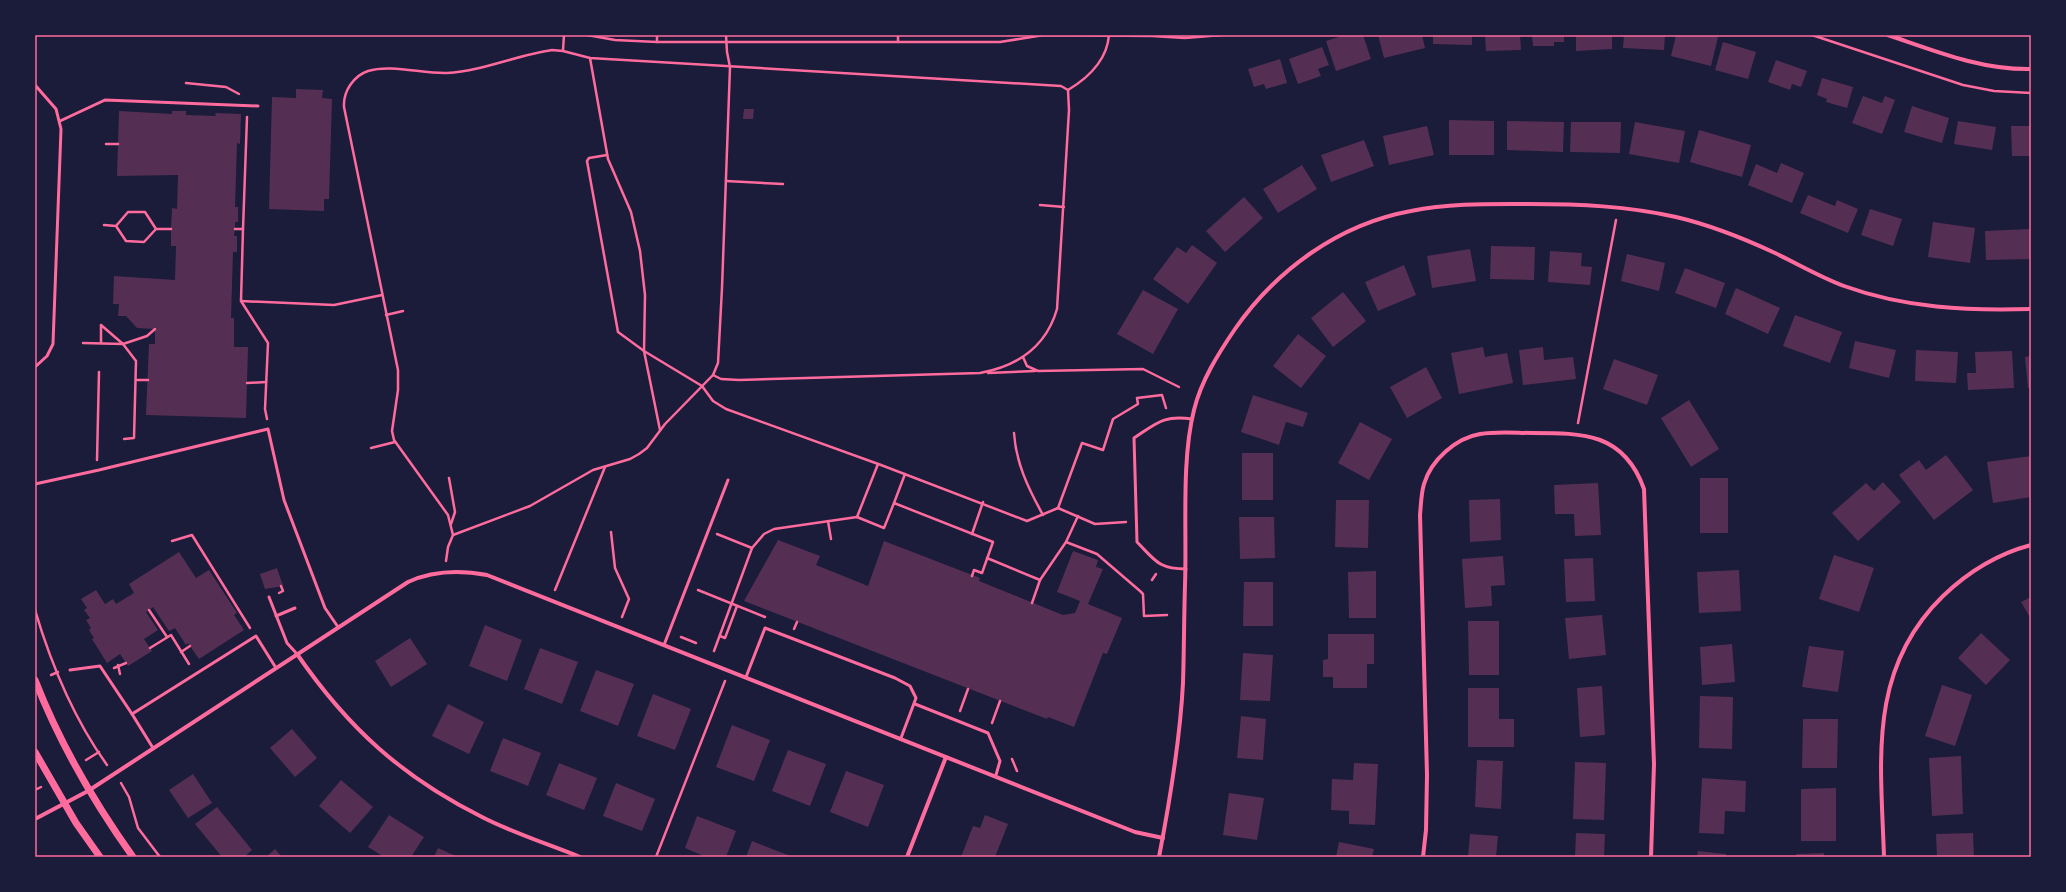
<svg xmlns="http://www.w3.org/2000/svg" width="2066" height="892" viewBox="0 0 2066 892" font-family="Figtree,sans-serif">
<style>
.building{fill:#542f53}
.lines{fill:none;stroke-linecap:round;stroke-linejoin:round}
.path{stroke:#ff6b9d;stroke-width:2.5}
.service{stroke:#ff6b9d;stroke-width:3}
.minor{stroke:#ff6b9d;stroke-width:4}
.tertiary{stroke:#ff6b9d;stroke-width:7}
.neatline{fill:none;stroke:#ff6b9d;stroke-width:1.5}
</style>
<rect width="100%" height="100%" fill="#1b1b3a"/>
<g class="building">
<path d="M1345,35h18l8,24 -35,12 -10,-30z"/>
<path d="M1378,35h44l3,13 -41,10z"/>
<path d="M1433,35h39v10l-39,-1z"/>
<path d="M1485,35h35l1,15 -35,1z"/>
<path d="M1532,35h32v7h-10v4h-21z"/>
<path d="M1576,35h36v14l-36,2z"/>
<path d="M1624,35h41l-1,15 -41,-2z"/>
<path d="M1676,35h34l8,2 -7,29 -40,-10z"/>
<path d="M1723,42l33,10 -8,27 -33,-9z"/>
<path d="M1322,47l7,18 -11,4 3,7 -23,8 -9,-25z"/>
<path d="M1280,59l7,24 -21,6 -2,-5 -10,3 -6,-18z"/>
<path d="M1776,60l31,11 -6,16 -9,-3 -2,6 -22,-8z"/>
<path d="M1822,78l31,9 -6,21 -21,-6 1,-3 -10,-4z"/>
<path d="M296,89l27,1 -1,8 10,1 -3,100h-5v12l-55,-2 3,-112 24,1z"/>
<path d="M1863,96l19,7 3,-7 10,4 -13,34 -30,-11z"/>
<path d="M1912,106l37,12 -7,25 -38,-11z"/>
<path d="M744,109h10l-1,10h-10z"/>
<path d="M119,111l53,3v-3h14v4l30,1 -1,-3 26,1 -1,30 -3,-1 -2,64h3v15h-3v7l-1,7h3v16h-4l-2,66h3v29h14l-2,71 -100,-3 3,-71h6v-15l-18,-1 -11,-12h-8l1,-12h-6l1,-28 61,4 1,-34h-5v-17l1,-21 5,1 1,-34 -61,1z"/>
<path d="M1449,120l45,1v34h-45z"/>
<path d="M1507,121l57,1 -1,30 -56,-2z"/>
<path d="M1958,121l38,6 -4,23 -38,-6z"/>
<path d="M1571,122h50l-1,31 -50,-1z"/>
<path d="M1635,122l50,9 -6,32 -50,-9z"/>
<path d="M1427,126l7,29 -45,10 -6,-29z"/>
<path d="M2011,126h20v30h-19z"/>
<path d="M1699,130l52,15 -9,32 -52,-15z"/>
<path d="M1364,140l10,26 -43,16 -10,-27z"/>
<path d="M1781,163l23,10 -12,30 -44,-18 8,-21 21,9z"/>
<path d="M1302,165l15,24 -39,24 -15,-24z"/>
<path d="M1808,195l27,11 2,-6 21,9 -10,24 -48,-20z"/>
<path d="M1244,197l19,21 -38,34 -19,-21z"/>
<path d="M1870,209l32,10 -9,27 -32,-11z"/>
<path d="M1933,222l42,6 -5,35 -42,-6z"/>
<path d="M2030,229l1,30 -45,1 -1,-29z"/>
<path d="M1192,245l25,18 -29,41 -35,-25 24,-32 9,6z"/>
<path d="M1491,246l44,1 -1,33 -44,-1z"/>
<path d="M1470,249l6,32 -44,7 -5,-32z"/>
<path d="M1550,251l32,2 -1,13 11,1 -2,18 -42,-3z"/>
<path d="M1627,254l38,9 -6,28 -38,-10z"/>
<path d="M1404,265l12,30 -38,16 -13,-29z"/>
<path d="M1685,268l40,15 -9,25 -41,-15z"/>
<path d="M1736,288l44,20 -12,26 -43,-20z"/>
<path d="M1143,290l35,19 -25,45 -36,-20z"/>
<path d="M1343,292l23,29 -33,26 -22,-29z"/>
<path d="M1795,315l47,17 -12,31 -47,-17z"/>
<path d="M1298,334l28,22 -25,32 -28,-22z"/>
<path d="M1855,341l41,9 -7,28 -40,-10z"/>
<path d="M1483,347l2,10 22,-4 6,30 -54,11 -8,-41z"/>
<path d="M1543,347l1,13 29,-3 3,22 -53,6 -4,-35z"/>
<path d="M1916,350l42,2 -2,31 -41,-2z"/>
<path d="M2012,351l2,37 -46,2 -1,-17h9l-1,-21z"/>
<path d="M2031,356v32h-3l-3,-31z"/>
<path d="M1614,359l44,16 -11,30 -44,-16z"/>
<path d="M1426,367l16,31 -35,20 -17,-31z"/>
<path d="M1253,395l55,18 -5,14 -17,-5 -7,23 -38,-13z"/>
<path d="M1689,400l30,49 -28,18 -30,-49z"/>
<path d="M1360,422l32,17 -23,41 -31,-17z"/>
<rect x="1242" y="453" width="31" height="47"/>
<path d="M1946,455l27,35 -39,30 -35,-45 20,-15 7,10z"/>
<path d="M2031,456v41l-38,6 -6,-41z"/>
<rect x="1700" y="478" width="28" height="55"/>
<path d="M1883,482l18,20 -43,39 -26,-28 34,-30 8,8z"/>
<path d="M1598,483l3,52 -26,1 -1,-22h-19l-1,-29z"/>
<path d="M1500,499l1,41 -31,2 -1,-42z"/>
<path d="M1336,500h33l-1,48 -33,-1z"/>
<path d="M1239,517h35l1,41 -35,1z"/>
<path d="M778,540l42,16 -4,9 52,21 16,-45 96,37 -1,3 84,34 12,-2 5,-12 -23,-9 16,-41 25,9 -2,7 7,2 -15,35 34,14 -15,36 -4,-1 -29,74 -26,-10 -1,2 -303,-118z"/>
<path d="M179,552l17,26 13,-8 28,43 -3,2 10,15 -45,29 -11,-16 -2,2 -11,-17 -6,3 -16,-24 -7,5 12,18 -14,9 8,12 -24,15 -8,-12 -13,9 -15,-24 2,-1 -5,-8 2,-2 -5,-8 4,-2 -6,-8 3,-2 -6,-9 15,-9 9,14 8,-5 3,5 18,-11 -5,-9z"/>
<path d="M1834,555l40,13 -15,44 -40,-13z"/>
<path d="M1503,556l2,29 -14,1 1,20 -27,2 -3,-49z"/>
<path d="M1593,558l2,43 -29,1 -2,-43z"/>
<path d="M277,568l6,18 -18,3 -5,-15z"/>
<path d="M1739,570l2,41 -42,2 -2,-41z"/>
<path d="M1376,571v47h-27l-1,-46z"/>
<path d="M1244,582h29v44h-30z"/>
<path d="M2031,597v22l-10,-17z"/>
<path d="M1602,615l4,40 -37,4 -4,-41z"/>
<path d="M1468,621h31v54h-30z"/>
<path d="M485,625l37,15 -15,41 -38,-15z"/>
<path d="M1981,633l29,27 -24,25 -28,-27z"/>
<path d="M1328,634h46v30h-7v24h-34v-11h-10v-17l5,-1z"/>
<path d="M410,638l17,26 -36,23 -16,-26z"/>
<path d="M1732,644l3,38 -33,3 -2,-38z"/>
<path d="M1809,646l35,5 -6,41 -36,-5z"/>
<path d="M540,648l38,14 -16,42 -38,-15z"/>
<path d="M1243,653l30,2 -3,46 -30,-1z"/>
<path d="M596,670l38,14 -16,42 -38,-15z"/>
<path d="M1942,685l30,10 -17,51 -30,-10z"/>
<path d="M1602,686l3,49 -25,2 -3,-49z"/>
<path d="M1468,688h31v31h15v28h-46z"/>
<path d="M653,694l38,15 -16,41 -38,-14z"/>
<path d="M1700,696l33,1 -1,52 -33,-1z"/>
<path d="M448,704l36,18 -15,32 -37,-18z"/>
<path d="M1241,716l25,3 -3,41 -26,-2z"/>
<path d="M1803,719h35l-1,49h-35z"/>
<path d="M732,725l38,15 -16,41 -38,-14z"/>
<path d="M292,729l25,29 -22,19 -25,-29z"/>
<path d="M503,738l38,15 -13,33 -38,-15z"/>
<path d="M788,750l38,14 -16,42 -38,-15z"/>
<path d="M1961,756l2,58 -31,2 -3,-58z"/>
<path d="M1477,760l26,1 -2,48 -26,-2z"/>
<path d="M1575,762l31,1 -2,57 -31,-1z"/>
<path d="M559,763l38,15 -13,32 -38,-15z"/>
<path d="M1354,763l24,1 -3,61 -26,-1v-13l-18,-1 1,-31 21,1z"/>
<path d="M846,771l38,14 -16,42 -38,-15z"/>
<path d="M193,774l19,29 -24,15 -19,-28z"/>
<path d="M1702,778l44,3 -1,31 -20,-1 -1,23 -25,-1z"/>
<path d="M341,780l32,27 -23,26 -31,-27z"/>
<path d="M616,783l39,16 -13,32 -39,-15z"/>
<path d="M1836,788v53h-35v-52z"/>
<path d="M1229,793l35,5 -7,42 -34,-5z"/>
<path d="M217,807l35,43 -8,7h-22l-27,-33z"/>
<path d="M389,815l35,22 -13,20h-27l-16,-10z"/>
<path d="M985,815l23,9 -13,33h-34l12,-31 7,2z"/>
<path d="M697,816l39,15 -10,26h-20l-21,-9z"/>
<path d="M1576,833l29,1 -1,23h-29z"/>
<path d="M1973,833l1,24h-37l-1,-23z"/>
<path d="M1470,834l28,2 -2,21h-28z"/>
<path d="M752,841l41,16h-47z"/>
<path d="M1339,842l35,7 -2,8h-36z"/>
<path d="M438,848l11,5 9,4h-24z"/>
<path d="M275,849l7,8h-16z"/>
<path d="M1698,851l28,3v3h-29z"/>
<path d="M1824,853v4h-27l-1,-3z"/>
</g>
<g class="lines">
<g class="path">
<path d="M587,35l28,5 42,2h343l44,-7 108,1 33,2 37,-3"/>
<path d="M1812,35l151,50 31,6 37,2"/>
<path d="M657,42v-7"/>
<path d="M898,42v-7"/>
<path d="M563,50l1,-15"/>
<path d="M590,58l18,101 23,53 9,39 5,44 -1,56 16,79"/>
<path d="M186,83l40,4 13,7"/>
<path d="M1068,90c20,-12 39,-30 41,-55"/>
<path d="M106,144h12"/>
<path d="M607,155l-18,3 -2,3 31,171 26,19 58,35 11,15 13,8 155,56 146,56 31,-13 24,-65 21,7 10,-31 25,-15 -1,-6 25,-3 4,13"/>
<path d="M726,181l57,3"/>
<path d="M1040,205l24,2"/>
<path d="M104,225l12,1 12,-14h17l11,17h15"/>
<path d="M116,226l10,15 18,1 12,-13"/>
<path d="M235,229h8l4,-112"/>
<path d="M243,229l-2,72 27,42 -3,66 2,10"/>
<path d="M241,301l93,4 48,-10"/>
<path d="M386,315l17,-4"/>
<path d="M101,325l22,19 24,-8 8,-7"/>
<path d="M83,343l40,1 13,17 -2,77 -10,1"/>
<path d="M101,343v-18"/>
<path d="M1023,357l4,9 11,5 105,-2 36,18"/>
<path d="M988,373l47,-2"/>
<path d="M136,380h12"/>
<path d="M247,383l19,-1"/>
<path d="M1578,423l38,-203"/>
<path d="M1014,433c2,30 14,55 29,82"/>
<path d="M371,448l24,-6"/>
<path d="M97,460l2,-88"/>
<path d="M449,478l6,34 -4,12"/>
<path d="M894,503l11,-29"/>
<path d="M1058,508l37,16 31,-2"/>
<path d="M857,517l21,-53"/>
<path d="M828,521l3,18"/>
<path d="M611,532l4,36 14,31 -7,18"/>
<path d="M717,534l35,14"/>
<path d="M972,534l11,-32"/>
<path d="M453,535l-5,-20 -54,-75 -2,-9 6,-41v-20l-54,-263c-1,-15 9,-31 24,-36 23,-7 55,3 79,2 36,-2 70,-18 105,-23l11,1 27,7 471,28 7,4 1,20 -12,199c-11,38 -39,57 -77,64l-241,7 -18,-1 -8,-4"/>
<path d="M172,541l20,-6 58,93"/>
<path d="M1066,542l31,12 43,37 3,3 1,22 23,-1"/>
<path d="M987,558l53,22 26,-38 12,-26"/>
<path d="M446,561l2,-14 5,-12 77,-29 63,-36 37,-11 9,-5 8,-6 18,-24 48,-49 5,-12 4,-75 8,-221 -3,-15 -1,-17"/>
<path d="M1152,580l4,-6"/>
<path d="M555,590l50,-123"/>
<path d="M698,590l67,27"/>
<path d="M279,593l4,-2 -2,-5"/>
<path d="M1032,603l8,-23"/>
<path d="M35,610c16,54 39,109 72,155"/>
<path d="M149,610l18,27"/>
<path d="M794,629l3,-7"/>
<path d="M720,636l5,2 12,-32"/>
<path d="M681,637l15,6"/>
<path d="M150,648l21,-13 18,29"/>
<path d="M714,651l38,-103 12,-14 10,-5 83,-12 27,11 10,-25 99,39 -11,31 -8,-3 -2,6"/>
<path d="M181,652l9,-6"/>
<path d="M118,665l2,9"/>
<path d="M114,668l12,-5"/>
<path d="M51,675l7,-3"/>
<path d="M960,711l8,-22"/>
<path d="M992,723l8,-22"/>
<path d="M1012,759l5,12"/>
<path d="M86,760l13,-8"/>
<path d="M121,783l8,14 9,31 22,29"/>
<path d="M35,790l6,-3"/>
<path d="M656,857l69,-176"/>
</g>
<g class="service">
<path d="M35,85l21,24 5,20 -8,215 -6,12 -12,11"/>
<path d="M60,121l45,-21 153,6"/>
<path d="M35,484l64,-14 169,-41 16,71 41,108 13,19"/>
<path d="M1186,569c-28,0 -31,-9 -49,-27l-3,-104c23,-15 29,-23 58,-19"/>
<path d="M269,597l18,46 10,11"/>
<path d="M276,616l19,-8"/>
<path d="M664,645l64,-165"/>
<path d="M70,670l30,-4 32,48"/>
<path d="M746,677l19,-49 130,50 15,8 6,12 -15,40"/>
<path d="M915,704l73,29 12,28 -4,14"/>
<path d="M153,748l-21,-34 124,-78 20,32"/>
</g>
<g class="minor">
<path d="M1888,35c47,16 93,35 143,34"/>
<path d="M297,654c51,74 105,123 185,163 31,16 66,27 98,40"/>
<path d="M35,819l53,-28 320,-209c26,-12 52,-12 79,-7l648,257 28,6"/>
<path d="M907,857l39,-100"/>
<path d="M1159,857c11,-57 21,-116 24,-174 1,-32 1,-65 2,-98 2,-54 -4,-124 9,-175 7,-29 24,-56 41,-81 41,-59 104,-105 176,-118 39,-8 79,-7 118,-7 50,0 98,2 147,13 34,8 67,21 99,36 23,11 45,24 69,33 61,22 123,25 187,23"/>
<path d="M1423,857l3,-27 1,-55 -7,-260c1,-10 1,-21 4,-31 7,-24 32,-46 56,-50 17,-3 36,-1 52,-1 52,0 92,0 112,56l10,275 -3,93"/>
<path d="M1884,857c-3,-96 -17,-187 59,-261 25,-24 54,-42 88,-51"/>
</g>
<g class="tertiary">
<path d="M35,680c25,64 58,121 98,177"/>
<path d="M35,752l41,71 24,34"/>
</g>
</g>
<rect width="2066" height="892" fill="none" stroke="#1b1b3a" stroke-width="72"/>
<rect x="36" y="36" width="1994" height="820" class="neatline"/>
</svg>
